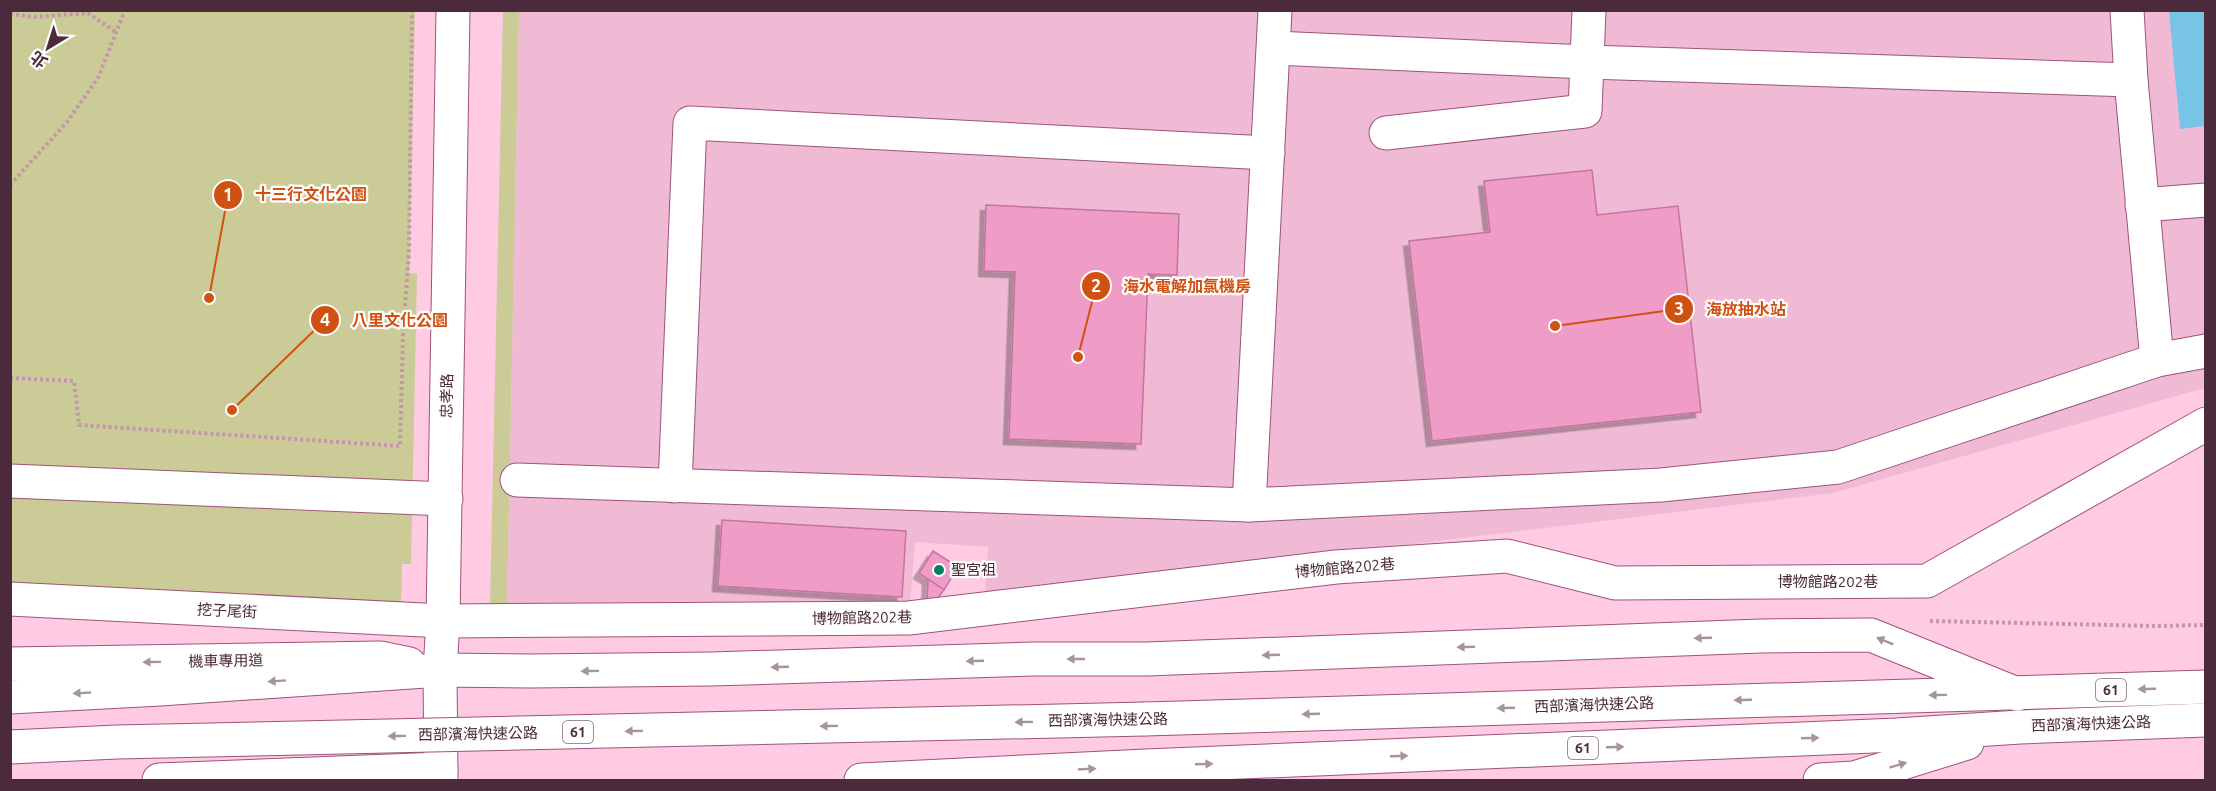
<svg xmlns="http://www.w3.org/2000/svg" width="2216" height="791" viewBox="0 0 2216 791" font-family="Ubuntu,'Noto Sans TC',sans-serif">
<style>
.built{fill:#f0bad4}
.green{fill:#cbcb97}
.water{fill:#77c4e6}
.building{fill:#ef9dc6;stroke:#c3759d;stroke-width:1.5;filter:url(#shadow)}
.lines{fill:none;stroke-linecap:round;stroke-linejoin:round}
.minor-casing{stroke:#9d537a;stroke-width:35}
.highway-casing{stroke:#9d537a;stroke-width:35}
.path{stroke:#c496ac;stroke-width:4;stroke-dasharray:3 3;stroke-linecap:butt}
.minor{stroke:#fff;stroke-width:33}
.highway{stroke:#fff;stroke-width:33}
.highway-bridge-casing{stroke:#9d537a;stroke-width:35;stroke-linecap:butt}
.highway-bridge{stroke:#fff;stroke-width:33}
.oneway{fill:#a5949d}
.poi-dot{fill:#008061;stroke:#fdfdfd;stroke-width:2}
.labels{text-anchor:middle;stroke-width:4.5;stroke-linejoin:round;paint-order:stroke}
.shield{fill:#fdfdfd;stroke:#806975;stroke-width:1.5}
.shield-label{font-size:14px;font-weight:bold;fill:#4b2a3b}
.street-label{font-size:15px;fill:#4b2a3b;stroke:#fdfdfd}
.poi-label{font-size:15px;fill:#4b2a3b;stroke:#fdfdfd;text-anchor:start}
.leader{fill:none;stroke:#d05213;stroke-width:2}
.callout-dot{fill:#d05213;stroke:#fdfdfd;stroke-width:2}
.mark-label{font-size:18px;text-anchor:middle;font-weight:bold;fill:#fff}
.callout-label{font-size:16px;text-anchor:middle;font-weight:bold;fill:#d05213;stroke:#fdfdfd;stroke-width:4.5;stroke-linejoin:round;paint-order:stroke}
</style>
<defs>
<filter id="shadow"><feDropShadow dx="-5.5" dy="5.5" stdDeviation="0" flood-color="#0004"/></filter>
</defs>
<rect width="100%" height="100%" fill="#fecbe3"/>
<path class="built" d="M519,11h1686v377l-372,105 -848,103 3,-49 -73,-5 -5,63 -403,1z"/>
<g class="green">
<path d="M519,10l-12,596h-17l13,-595z"/>
<path d="M10,11h405l-6,262 8,1 -6,290h-9l-1,42 -390,-20z"/>
</g>
<path class="water" d="M2169,11h36v115l-25,3z"/>
<g class="building">
<path d="M1592,170l5,45 81,-9 23,206 -269,29 -23,-200 81,-9 -6,-51z"/>
<path d="M986,205l193,9 -2,61 -29,-1 -7,170 -132,-5 6,-167 -31,-1z"/>
<path d="M722,520l184,11 -4,66 -184,-11z"/>
<path d="M933,551l25,16 -14,23 -25,-17z"/>
<path d="M928,579l16,11 -7,9 -10,2z"/>
</g>
<g class="lines">
<g class="minor-casing">
<g id="minor">
<path d="M2127,10l4,70 26,280"/>
<path d="M1274,48l314,14 543,18"/>
<path d="M1386,133l199,-22 4,-101"/>
<path d="M2142,205l64,-5"/>
<path d="M517,480l732,25 412,-20 177,-18 319,-107 49,-9"/>
<path d="M10,481l436,18"/>
<path d="M675,486l15,-363 578,30"/>
<path d="M1249,505l26,-495"/>
<path d="M10,599l433,22 466,-3 427,-51 171,-11 108,27 312,-2 279,-157"/>
<path d="M10,664l370,-6 29,6"/>
<path d="M159,780l282,-11"/>
<path d="M441,780l-1,-110 3,-49 10,-611"/>
</g>
</g>
<g class="highway-casing">
<g id="highway">
<path d="M10,697l150,-8 280,-19 90,1 182,-2 321,-10h114l614,-23 110,-1 146,59"/>
<path d="M1145,719l1061,-32"/>
<path d="M861,780l285,-14 751,-31 123,-8 186,-7"/>
<path d="M1820,780l34,-2 113,-35"/>
</g>
</g>
<g class="path">
<path d="M10,14l25,3 53,-4 29,20"/>
<path d="M10,185l57,-63 31,-44 27,-68"/>
<path d="M10,378l64,3 5,44 321,21 3,-110 6,-84 3,-242"/>
<path d="M1930,621l225,5 51,-1"/>
</g>
<use href="#minor" class="minor"/>
<use href="#highway" class="highway"/>
<g class="highway-bridge-casing">
<path id="highway-bridge" d="M10,747l107,-5 1028,-23"/>
</g>
<use href="#highway-bridge" class="highway-bridge"/>
</g>
<defs><path id="oneway-solid" d="M-6-.8H1V-3.2L6.5 0L1 3.2V.8H-6Z" transform="scale(1.5)"/></defs>
<g class="oneway">
<use href="#oneway-solid" transform="translate(1703 638) rotate(178)"/>
<use href="#oneway-solid" transform="translate(1885 641) rotate(-158)"/>
<use href="#oneway-solid" transform="translate(1466 647) rotate(178)"/>
<use href="#oneway-solid" transform="translate(1271 655) rotate(178)"/>
<use href="#oneway-solid" transform="translate(1076 659) rotate(180)"/>
<use href="#oneway-solid" transform="translate(975 661) rotate(178)"/>
<use href="#oneway-solid" transform="translate(152 662) rotate(179)"/>
<use href="#oneway-solid" transform="translate(780 667) rotate(178)"/>
<use href="#oneway-solid" transform="translate(590 671) rotate(179)"/>
<use href="#oneway-solid" transform="translate(277 681) rotate(176)"/>
<use href="#oneway-solid" transform="translate(2147 689) rotate(178)"/>
<use href="#oneway-solid" transform="translate(82 693) rotate(177)"/>
<use href="#oneway-solid" transform="translate(1938 695) rotate(179)"/>
<use href="#oneway-solid" transform="translate(1743 700) rotate(178)"/>
<use href="#oneway-solid" transform="translate(1506 708) rotate(178)"/>
<use href="#oneway-solid" transform="translate(1311 714) rotate(178)"/>
<use href="#oneway-solid" transform="translate(1024 722) rotate(179)"/>
<use href="#oneway-solid" transform="translate(829 726) rotate(179)"/>
<use href="#oneway-solid" transform="translate(634 731) rotate(179)"/>
<use href="#oneway-solid" transform="translate(397 736) rotate(179)"/>
<use href="#oneway-solid" transform="translate(1810 738) rotate(-2)"/>
<use href="#oneway-solid" transform="translate(1615 747) rotate(-2)"/>
<use href="#oneway-solid" transform="translate(1399 756) rotate(-2)"/>
<use href="#oneway-solid" transform="translate(1204 764) rotate(-2)"/>
<use href="#oneway-solid" transform="translate(1898 765) rotate(-17)"/>
<use href="#oneway-solid" transform="translate(1087 769) rotate(-3)"/>
</g>
<circle class="poi-dot" cx="939" cy="570" r="6"/>
<g class="labels">
<g class="shield">
<rect x="2096" y="679" width="30" height="22" rx="4.5"/>
<rect x="563" y="721" width="30" height="22" rx="4.5"/>
<rect x="1568" y="737" width="30" height="22" rx="4.5"/>
</g>
<g class="shield-label">
<text x="2111" y="695">61</text>
<text x="578" y="737">61</text>
<text x="1583" y="753">61</text>
</g>
<g class="street-label">
<text transform="translate(447 396) rotate(-89)" y="5">忠孝路</text>
<text transform="translate(1345 568) rotate(-5)" y="5">博物館路202巷</text>
<text x="1828" y="587">博物館路202巷</text>
<text transform="translate(227 611) rotate(3)" y="5">挖子尾街</text>
<text transform="translate(862 618) rotate(-1)" y="5">博物館路202巷</text>
<text transform="translate(226 661) rotate(-1)" y="5">機車專用道</text>
<text transform="translate(1594 705) rotate(-2)" y="5">西部濱海快速公路</text>
<text transform="translate(1108 720) rotate(-1)" y="5">西部濱海快速公路</text>
<text transform="translate(2091 724) rotate(-2)" y="5">西部濱海快速公路</text>
<text transform="translate(478 734) rotate(-1)" y="5">西部濱海快速公路</text>
</g>
<g class="poi-label">
<text x="951" y="575">聖宮祖</text>
</g>
</g>
<path class="leader" d="M209 298L228 195M1078 357L1096 286M1555 326L1679 309M232 410L325 320"/>
<g class="callout-dot">
<circle cx="209" cy="298" r="6"/>
<circle cx="1078" cy="357" r="6"/>
<circle cx="1555" cy="326" r="6"/>
<circle cx="232" cy="410" r="6"/>
<circle cx="228" cy="195" r="15"/>
<circle cx="1096" cy="286" r="15"/>
<circle cx="1679" cy="309" r="15"/>
<circle cx="325" cy="320" r="15"/>
</g>
<g class="mark-label">
<text x="228" y="201">1</text>
<text x="1096" y="292">2</text>
<text x="1679" y="315">3</text>
<text x="325" y="326">4</text>
</g>
<g class="callout-label">
<text x="311" y="200">十三行文化公園</text>
<text x="1187" y="292">海水電解加氯機房</text>
<text x="1746" y="315">海放抽水站</text>
<text x="400" y="326">八里文化公園</text>
</g>
<rect width="2216" height="791" fill="none" stroke="#4b2a3b" stroke-width="24"/>
<g transform="translate(48 48) rotate(218)" stroke="#fdfdfd" stroke-width="4.5" paint-order="stroke">
<path d="M0-4.5L10 22L0 15L-10 22Z" fill="#4b2a3b"/>
<text y="-9" font-size="16" font-weight="bold" text-anchor="middle" fill="#4b2a3b">北</text>
</g>
</svg>
